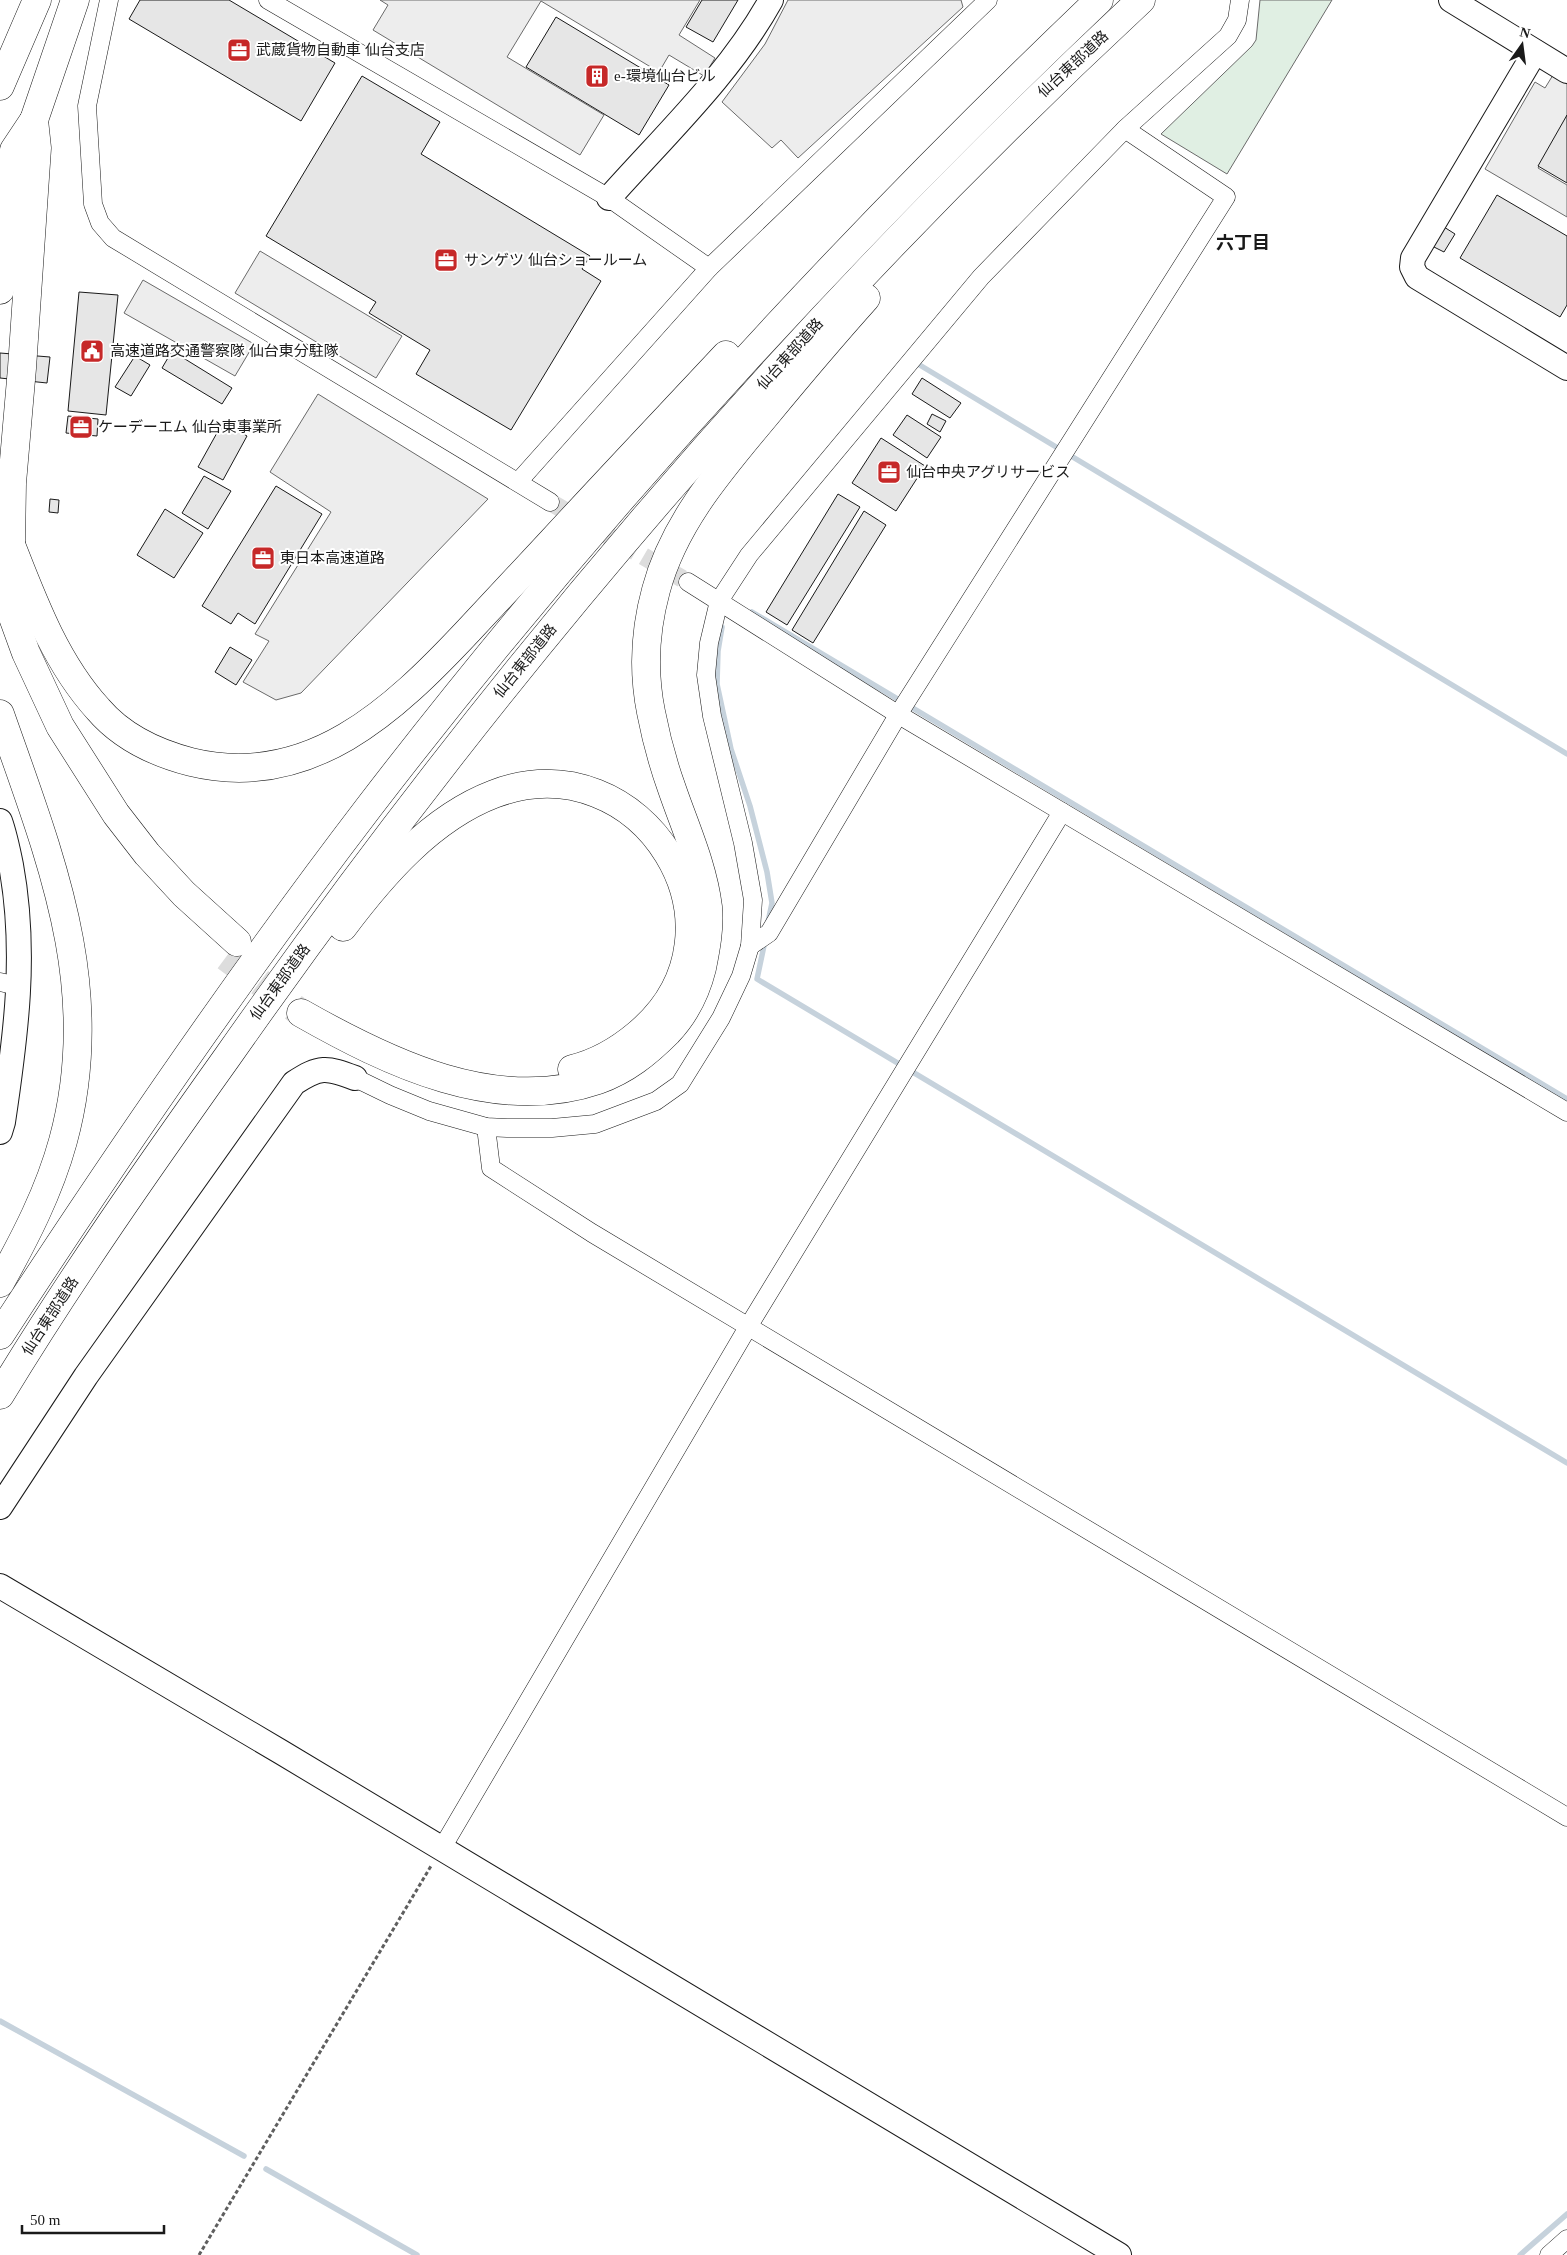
<svg xmlns="http://www.w3.org/2000/svg" width="1567" height="2255" viewBox="0 0 1567 2255" font-family="'Times New Roman','Noto Sans JP',serif">
<style>
.green{fill:#e0efe3;stroke:#6a6a6a}
.parking{fill:#ededed;stroke:#6a6a6a}
.lines{fill:none;stroke-linecap:round;stroke-linejoin:round}
.stream{stroke:#c6d2dc;stroke-width:5.5}
.building{fill:#e6e6e6;stroke:#1a1a1a}
.street-tunnel{stroke:#ddd;stroke-width:18;stroke-dasharray:18 9;stroke-linecap:butt}
.highway-tunnel{stroke:#ddd;stroke-width:28;stroke-dasharray:28 14;stroke-linecap:butt}
.street-casing{stroke:#1a1a1a;stroke-width:19}
.secondary-casing{stroke:#1a1a1a;stroke-width:26}
.highway-casing{stroke:#1a1a1a;stroke-width:29}
.path{stroke:#5f5f5f;stroke-width:3;stroke-dasharray:4 2.5;stroke-linecap:butt}
.street{stroke:#fff;stroke-width:18}
.secondary{stroke:#fff;stroke-width:24}
.highway{stroke:#fff;stroke-width:28}
.labels{text-anchor:middle;stroke-width:4;stroke-linejoin:round;paint-order:stroke}
.poi-label{font-size:15px;fill:#1a1a1a;stroke:#fff;text-anchor:start}
.street-label{font-size:15px;fill:#1a1a1a;stroke:#fff}
.quarter-label{font-size:18px;font-weight:bold;fill:#1a1a1a;stroke:#fff}
</style>
<rect width="100%" height="100%" fill="#fff"/>
<path class="green" d="M1260,0h72l-105,174 -66,-40 91,-88 4,-6z"/>
<g class="parking">
<path d="M380,0h320l-21,35 36,23 -11,18 -35,-21 -10,17 -118,-71 -34,56 97,58 -24,40 -207,-125 15,-25z"/>
<path d="M788,0h173l2,7 -165,151 -17,-18 -9,8 -50,-46 43,-58z"/>
<path d="M1553,75l14,9v33l-29,51 29,17v32l-82,-48 50,-87 10,6z"/>
<path d="M260,251l142,85 -26,42 -141,-85z"/>
<path d="M143,280l111,64 -19,32 -111,-63z"/>
<path d="M318,394l170,105 -187,194 -25,7 -33,-18 26,-41 -14,-7 76,-122 -61,-40z"/>
</g>
<g class="lines">
<g class="stream">
<path d="M918,364l649,390"/>
<path d="M752,612l815,487"/>
<path d="M722,627l-4,24 -1,33 14,65 19,57 17,66 5,31 -4,19"/>
<path d="M765,941l-8,38 810,484"/>
<path d="M0,2021l244,135"/>
<path d="M266,2169l151,86"/>
<path d="M1520,2255l47,-41"/>
</g>
</g>
<g class="building">
<path d="M140,0h89l106,63 -34,58 -172,-102z"/>
<path d="M702,0h36l-25,42 -27,-15z"/>
<path d="M556,17l113,68 -30,50 -113,-68z"/>
<path d="M362,76l78,46 -19,32 169,102 -8,13 19,12 -90,149 -95,-56 14,-24 -61,-37 7,-11 -110,-66z"/>
<path d="M1567,115v68l-29,-17z"/>
<path d="M1497,195l70,41v69l-7,12 -100,-59z"/>
<path d="M1444,227l11,7 -11,18 -12,-6z"/>
<path d="M79,292l39,3 -12,120 -38,-4z"/>
<path d="M172,351l60,37 -10,16 -60,-36z"/>
<path d="M0,353l50,4 -3,26 -47,-5z"/>
<path d="M135,356l15,9 -19,31 -16,-9z"/>
<path d="M922,378l39,25 -11,15 -38,-24z"/>
<path d="M932,414l14,7 -6,11 -13,-8z"/>
<path d="M907,415l34,22 -14,21 -34,-23z"/>
<path d="M68,416l30,3 -1,17 -31,-3z"/>
<path d="M223,422l24,14 -24,44 -25,-13z"/>
<path d="M881,438l44,28 -29,45 -44,-28z"/>
<path d="M204,476l27,15 -23,38 -26,-16z"/>
<path d="M276,486l46,28 -67,110 -17,-11 -7,11 -29,-18z"/>
<path d="M838,494l22,13 -73,118 -21,-13z"/>
<path d="M50,499l9,1 -1,13 -9,-1z"/>
<path d="M165,509l38,24 -29,45 -37,-23z"/>
<path d="M864,511l22,14 -73,118 -21,-13z"/>
<path d="M230,647l22,13 -16,25 -21,-13z"/>
</g>
<g class="lines">
<path class="street-tunnel" d="M550,502l138,80"/>
<path class="highway-tunnel" d="M226,957l75,56"/>
<g class="street-casing">
<g id="street">
<path d="M109,0l-22,106 6,98 7,19 13,15 437,264"/>
<path d="M268,0l341,198 100,70 -191,214"/>
<path d="M709,268l279,-268"/>
<path d="M688,582l211,133 668,397"/>
<path d="M750,946l19,-13 132,-223 325,-513 -101,-68"/>
<path d="M0,982l18,4"/>
<path d="M355,1078l35,17 39,16 57,16 21,1h45l43,-4 61,-23 24,-17 41,-66 20,-42 9,-30 3,-46 -10,-57 -31,-127 -6,-41 3,-32 10,-42 30,-46 232,-278 144,-148 103,-93 9,-16 3,-20"/>
<path d="M486,1127l5,41 101,65 975,584"/>
<path d="M442,1848l306,-521 314,-515"/>
<path d="M1549,2255l18,-16"/>
</g>
</g>
<g class="secondary-casing">
<g id="secondary">
<path d="M1451,0l116,71"/>
<path d="M1535,52l-122,206 -1,9 5,10 150,91"/>
<path d="M609,198c56,-63 121,-124 162,-198"/>
<path d="M0,821c5,14 8,29 11,44 16,87 5,170 -8,257l-3,10"/>
<path d="M0,1507l86,-131 208,-293c26,-17 32,-16 61,-5"/>
<path d="M0,1586l281,166 838,503"/>
</g>
</g>
<g class="highway-casing">
<g id="highway">
<path d="M0,86l37,-86"/>
<path d="M34,120l3,28 -15,220 -10,115 -2,126 16,44 34,73 56,88 31,40 37,40 53,48"/>
<path d="M29,138l5,-18 41,-120"/>
<path d="M0,290l14,-140 20,-30"/>
<path d="M0,517c27,66 49,138 98,192 23,27 58,44 93,53 118,29 203,-52 278,-132 28,-30 56,-60 84,-90 57,-62 115,-123 173,-185"/>
<path d="M0,714c50,143 105,274 63,427 -14,51 -38,97 -63,142"/>
<path d="M343,927c39,-52 88,-109 151,-133 148,-56 268,136 144,240 -19,16 -41,29 -66,35"/>
<path d="M301,1013c88,50 195,102 297,67 28,-10 49,-27 70,-48 17,-18 28,-40 34,-64 4,-20 8,-41 6,-61 -5,-41 -23,-80 -36,-118 -9,-25 -16,-51 -21,-77 -8,-40 -6,-82 5,-122 18,-68 66,-122 110,-175 33,-40 66,-79 100,-117"/>
<path d="M0,1335c117,-180 239,-358 369,-528 221,-288 468,-557 730,-807"/>
<path d="M0,1395c71,-117 149,-228 228,-339 268,-382 571,-738 913,-1056"/>
</g>
</g>
<path class="path" d="M199,2255l232,-389"/>
<use href="#street" class="street"/>
<use href="#secondary" class="secondary"/>
<use href="#highway" class="highway"/>
</g>
<defs>
<g id="office-square" transform="scale(1.25)"><rect x="-9" y="-9" width="18" height="18" rx="4" fill="#c62828" stroke="#fff"/><path d="M-6-3h4V-5.5h4V-3h4V5H-6ZM-1-4.5V-3h2v-1.5ZM-6 0V1H6V0Z" fill="#fff"/></g>
<g id="building-square" transform="scale(1.25)"><rect x="-9" y="-9" width="18" height="18" rx="4" fill="#c62828" stroke="#fff"/><path d="M-4-6H4V6H1V3H-1V6H-4ZM-2.5-4.3h1.7v1.8h-1.7ZM.8-4.3h1.7v1.8H.8ZM-2.5-1h1.7V.8h-1.7ZM.8-1h1.7V.8H.8Z" fill="#fff"/></g>
<g id="civic-square" transform="scale(1.25)"><rect x="-9" y="-9" width="18" height="18" rx="4" fill="#c62828" stroke="#fff"/><path d="M-.6-6.5H3V-4.5H.6V-3L4-1V1h2V6H-6V1h2V-1L-.6-3ZM-1.2 2.5V6h2.4V2.5Z" fill="#fff"/></g>
</defs>
<g fill-rule="evenodd">
<use href="#office-square" x="239" y="50"/>
<use href="#building-square" x="597" y="76"/>
<use href="#office-square" x="446" y="260"/>
<use href="#civic-square" x="92" y="351"/>
<use href="#office-square" x="81" y="427"/>
<use href="#office-square" x="889" y="472"/>
<use href="#office-square" x="263" y="558"/>
</g>
<g class="labels">
<g class="poi-label">
<text x="256" y="55">武蔵貨物自動車 仙台支店</text>
<text x="614" y="81">e-環境仙台ビル</text>
<text x="464" y="265">サンゲツ 仙台ショールーム</text>
<text x="110" y="356">高速道路交通警察隊 仙台東分駐隊</text>
<text x="98" y="432">ケーデーエム 仙台東事業所</text>
<text x="906" y="477">仙台中央アグリサービス</text>
<text x="280" y="563">東日本高速道路</text>
</g>
<g class="street-label">
<text transform="translate(1073 64) rotate(-43)" y="5">仙台東部道路</text>
<text transform="translate(790 354) rotate(-48)" y="5">仙台東部道路</text>
<text transform="translate(525 661) rotate(-51)" y="5">仙台東部道路</text>
<text transform="translate(280 982) rotate(-54)" y="5">仙台東部道路</text>
<text transform="translate(50 1316) rotate(-57)" y="5">仙台東部道路</text>
</g>
<g class="quarter-label">
<text x="1243" y="249">六丁目</text>
</g>
</g>
<g transform="translate(1522 45) rotate(14)" stroke="#ffffff" stroke-width="4" paint-order="stroke">
<path d="M0-4L9 19L0 12L-9 19Z" fill="#1a1a1a"/>
<text y="-8" font-size="14" font-weight="bold" text-anchor="middle" fill="#1a1a1a">N</text>
</g>
<path d="M22 2225v8h142v-8" fill="none" stroke="#1a1a1a" stroke-width="2.5"/>
<text x="30" y="2225" font-size="15" fill="#1a1a1a" stroke="#ffffff" stroke-width="4" paint-order="stroke">50 m</text>
</svg>
